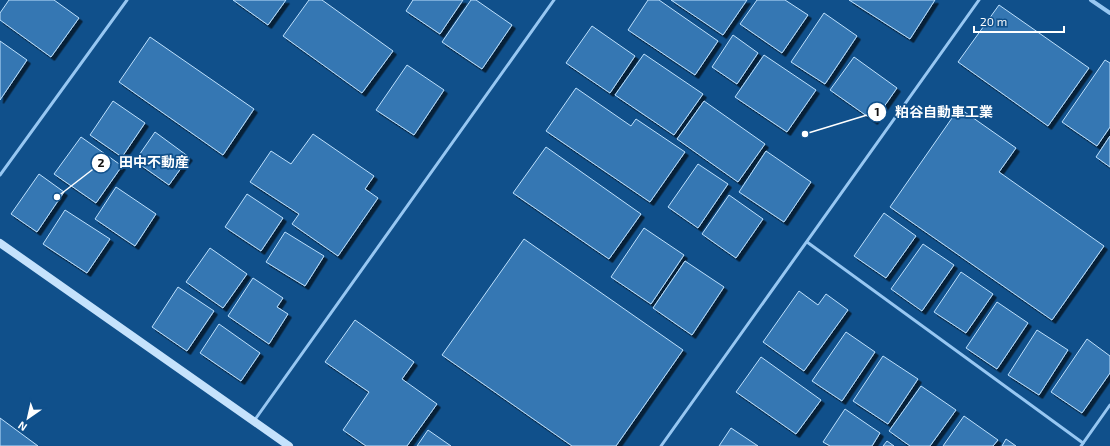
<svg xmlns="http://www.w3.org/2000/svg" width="1110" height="446" viewBox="0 0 1110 446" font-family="'Exo 2','Noto Sans JP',sans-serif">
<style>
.building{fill:#3477b3;stroke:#bde0fd;filter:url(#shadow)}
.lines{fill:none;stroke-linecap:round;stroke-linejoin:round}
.lane{stroke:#97c7f2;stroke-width:3}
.street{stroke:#97c7f2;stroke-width:4}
.secondary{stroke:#c5e2fc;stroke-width:8}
.leader{fill:none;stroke:#fff;stroke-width:1.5}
.callout-dot{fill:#fff;stroke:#10508b;stroke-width:1.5}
.mark-label{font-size:12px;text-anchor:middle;font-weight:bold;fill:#111}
.callout-label{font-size:14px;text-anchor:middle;font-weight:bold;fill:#fff;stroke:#10508b;stroke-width:3.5;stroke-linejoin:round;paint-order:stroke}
</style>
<defs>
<filter id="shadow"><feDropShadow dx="3.5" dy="3.5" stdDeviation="0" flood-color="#0009"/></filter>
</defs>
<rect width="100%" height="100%" fill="#10508b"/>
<g class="building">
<path d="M9,0h45l25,18 -28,39 -51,-37v-7z"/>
<path d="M233,0h53l-18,25z"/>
<path d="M309,0h13l71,51 -31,42 -79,-57z"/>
<path d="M413,0h50l-23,34 -34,-23z"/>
<path d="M471,0h5l36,25 -30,44 -40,-27z"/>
<path d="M648,0h11l59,41 -23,34 -67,-45z"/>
<path d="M671,0h76l-24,35z"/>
<path d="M757,0h28l23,15 -26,38 -42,-29z"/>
<path d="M849,0h86l-25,39z"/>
<path d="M999,5l90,63 -41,58 -90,-64z"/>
<path d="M824,13l33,23 -32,48 -34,-22z"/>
<path d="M592,26l43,30 -25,37 -44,-30z"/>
<path d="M733,35l25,18 -21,31 -25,-17z"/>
<path d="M150,37l104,72 -31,46 -104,-73z"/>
<path d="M0,41l27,19 -27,40z"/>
<path d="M644,54l59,40 -29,41 -59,-40z"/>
<path d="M764,55l52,35 -29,42 -52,-35z"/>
<path d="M854,57l43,31 -23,33 -44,-31z"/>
<path d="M1105,60l5,3v64l-13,19 -35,-24z"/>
<path d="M407,65l37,25 -30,45 -38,-25z"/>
<path d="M576,88l55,38 5,-7 49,33 -35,50 -104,-71z"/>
<path d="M113,101l32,22 -23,34 -32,-22z"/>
<path d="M704,101l61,43 -27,38 -61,-43z"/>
<path d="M959,108l57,40 -17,24 105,74 -52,74 -162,-113z"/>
<path d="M155,132l34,25 -20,28 -34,-24z"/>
<path d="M313,134l61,42 -9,13 13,9 -40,58 -46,-32 7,-10 -49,-32 21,-31 20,13z"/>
<path d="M1110,136v31l-14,-10z"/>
<path d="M81,137l41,29 -26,37 -42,-29z"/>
<path d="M546,147l95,67 -32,45 -96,-66z"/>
<path d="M766,151l45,31 -27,40 -45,-30z"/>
<path d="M698,164l30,20 -30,44 -30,-21z"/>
<path d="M39,174l25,18 -27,40 -26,-18z"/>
<path d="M116,187l40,27 -21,32 -40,-27z"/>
<path d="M247,194l36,24 -22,33 -36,-24z"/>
<path d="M729,195l34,24 -27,39 -34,-24z"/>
<path d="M65,210l45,29 -23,34 -44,-29z"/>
<path d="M884,213l32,23 -30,42 -32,-22z"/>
<path d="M644,228l40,27 -33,49 -40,-27z"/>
<path d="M285,232l39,24 -19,30 -39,-24z"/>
<path d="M524,239l159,111 -67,96h-44l-130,-91z"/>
<path d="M923,244l31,21 -32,46 -31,-22z"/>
<path d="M210,248l37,26 -24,34 -37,-26z"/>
<path d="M685,261l39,26 -32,48 -39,-27z"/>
<path d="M961,272l32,22 -27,39 -32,-21z"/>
<path d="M253,278l30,20 -6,9 11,7 -19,30 -41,-28z"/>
<path d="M178,287l36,24 -27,40 -35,-24z"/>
<path d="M799,291l19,14 8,-11 22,16 -44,61 -41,-29z"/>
<path d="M997,302l31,21 -31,46 -31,-21z"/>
<path d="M355,320l59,42 -12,17 35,25 -30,42h-41l-23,-16 26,-38 -44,-30z"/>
<path d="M219,324l41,29 -19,28 -41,-28z"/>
<path d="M1037,330l31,20 -29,45 -31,-20z"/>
<path d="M846,332l29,20 -33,49 -30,-20z"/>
<path d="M1087,339l23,17v17l-28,40 -31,-21z"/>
<path d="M883,356l35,23 -30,45 -35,-23z"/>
<path d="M761,357l60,43 -25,34 -60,-42z"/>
<path d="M921,386l35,24 -26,36h-20l-21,-15z"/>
<path d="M845,409l35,24 -8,13h-42l-7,-4z"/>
<path d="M964,416l34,24 -5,6h-50z"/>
<path d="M0,418l38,28h-38z"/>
<path d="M731,428l27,18h-39z"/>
<path d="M428,430l23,16h-34z"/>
<path d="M1006,439l10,7h-14z"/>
<path d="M887,441l7,5h-11z"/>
</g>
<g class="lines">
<g class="lane">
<path d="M0,175l127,-175"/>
<path d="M807,242l276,201"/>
<path d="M254,421l300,-421"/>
<path d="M661,446l318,-446"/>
<path d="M1081,446l29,-41"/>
</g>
<path class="street" d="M1091,0l19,13"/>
<path class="secondary" d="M0,243l289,203"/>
</g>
<path class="leader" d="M805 134L877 112M57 197L101 163"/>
<g class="callout-dot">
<circle cx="805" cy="134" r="4"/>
<circle cx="57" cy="197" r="4"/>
<circle cx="877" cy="112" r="10"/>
<circle cx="101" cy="163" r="10"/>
</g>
<g class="mark-label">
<text x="877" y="116">1</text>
<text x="101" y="167">2</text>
</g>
<g class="callout-label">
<text x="944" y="117">粕谷自動車工業</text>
<text x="154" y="167">田中不動産</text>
</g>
<g transform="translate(28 418) rotate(214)" stroke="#10508b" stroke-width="3" paint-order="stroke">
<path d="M0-3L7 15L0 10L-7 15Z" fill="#ffffff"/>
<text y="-6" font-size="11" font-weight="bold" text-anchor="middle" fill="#ffffff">N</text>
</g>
<path d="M974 26v6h90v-6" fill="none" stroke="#ffffff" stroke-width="2"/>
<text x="980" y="26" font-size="12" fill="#ffffff" stroke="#10508b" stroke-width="3" paint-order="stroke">20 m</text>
</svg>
